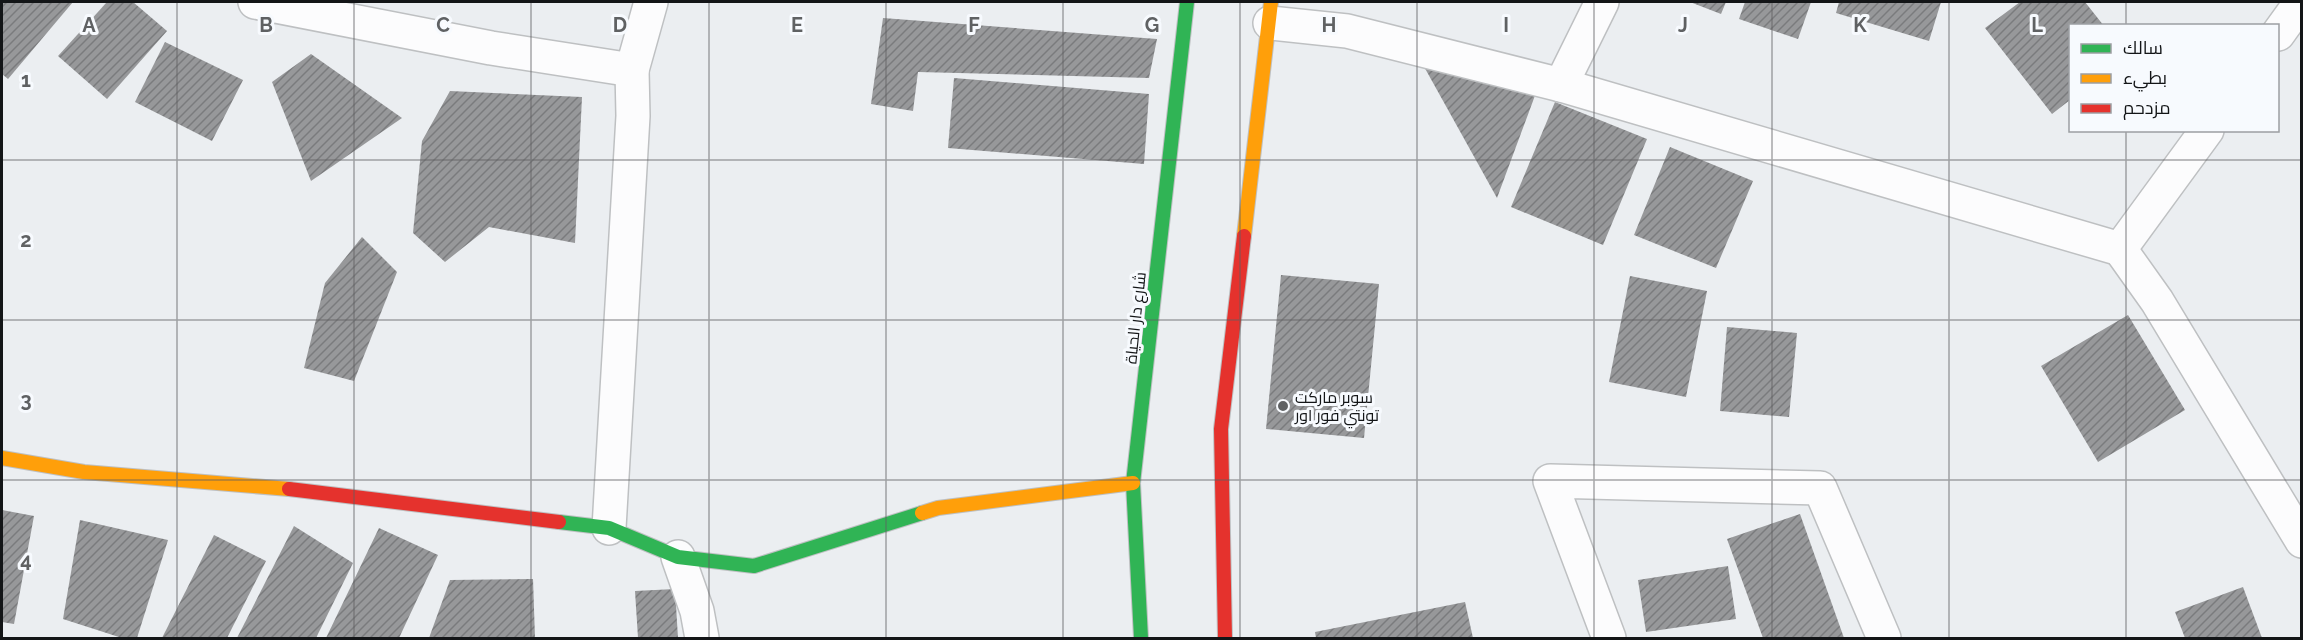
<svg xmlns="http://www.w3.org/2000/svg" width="2303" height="640" viewBox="0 0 2303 640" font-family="Raleway,Cairo,sans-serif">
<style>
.building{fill:url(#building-hatch)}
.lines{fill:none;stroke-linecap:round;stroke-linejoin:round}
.street-casing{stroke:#bec0c2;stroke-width:36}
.fast-casing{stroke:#bec0c2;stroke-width:16}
.slow-casing{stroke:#bec0c2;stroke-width:16}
.jam-casing{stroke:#bec0c2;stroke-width:16}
.street{stroke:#fcfcfd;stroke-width:33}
.fast{stroke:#30b455;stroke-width:14}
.slow{stroke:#ff9f0a;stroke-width:14}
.jam{stroke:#e5322d;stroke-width:14}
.grid{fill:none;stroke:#5f6163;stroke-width:1.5;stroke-opacity:0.55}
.poi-dot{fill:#5f6163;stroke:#f7fafe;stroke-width:2}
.labels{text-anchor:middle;stroke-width:6;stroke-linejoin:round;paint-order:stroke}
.street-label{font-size:16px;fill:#131517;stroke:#f7fafe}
.poi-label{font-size:16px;fill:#131517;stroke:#f7fafe;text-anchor:start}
.grid-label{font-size:20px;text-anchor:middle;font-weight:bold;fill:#5f6163;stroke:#f7fafe;stroke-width:6;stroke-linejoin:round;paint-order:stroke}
</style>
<defs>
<pattern id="building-hatch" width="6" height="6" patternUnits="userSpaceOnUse" patternTransform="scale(1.5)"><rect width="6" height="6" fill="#97989a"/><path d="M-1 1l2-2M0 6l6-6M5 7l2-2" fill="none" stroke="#7a7b7d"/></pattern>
</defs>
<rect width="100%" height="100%" fill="#ebeef1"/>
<g class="building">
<path d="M2,2h71l-65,77 -6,-5z"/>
<path d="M107,2h26l34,29 -60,68 -49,-43z"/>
<path d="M1690,2h36l-5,12z"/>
<path d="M1745,2h66l-13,37 -59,-20z"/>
<path d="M1839,2h102l-12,39 -93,-28z"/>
<path d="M2020,2h65l19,24h-34v74l-18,14 -67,-86z"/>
<path d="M883,18l274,21 -8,39 -231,-6 -5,39 -42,-7z"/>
<path d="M165,42l78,38 -31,61 -77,-39z"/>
<path d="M311,54l91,64 -91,63 -39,-99z"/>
<path d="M1422,63l118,19 -43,116z"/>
<path d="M954,78l195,16 -5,70 -196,-16z"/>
<path d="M450,91l132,6 -7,146 -86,-16 -44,35 -32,-29 9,-92z"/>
<path d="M1555,102l92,37 -44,106 -92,-38z"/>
<path d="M1670,147l83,34 -37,87 -82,-33z"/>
<path d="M362,237l35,35 -43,109 -50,-13 21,-85z"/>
<path d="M1281,275l98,9 -15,154 -98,-9z"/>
<path d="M1630,276l77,15 -21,106 -77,-15z"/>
<path d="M2128,315l57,95 -87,52 -57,-96z"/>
<path d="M1727,327l70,6 -8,84 -69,-6z"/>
<path d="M2,510l32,6 -20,108 -12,-2z"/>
<path d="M1800,514l44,124h-81l-36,-99z"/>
<path d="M80,520l88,20 -31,98h-15l-59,-19z"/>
<path d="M294,526l59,37 -37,75h-79z"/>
<path d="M379,528l59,27 -39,83h-73z"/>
<path d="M214,535l52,26 -39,77h-65z"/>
<path d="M1728,566l8,53 -90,13 -8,-52z"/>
<path d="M533,579l2,59h-106l21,-58z"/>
<path d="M2243,587l19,51h-77l-10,-26z"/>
<path d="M675,589l3,49h-40l-3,-47z"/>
<path d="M1465,602l8,36h-157l-1,-6z"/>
</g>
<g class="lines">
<g class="street-casing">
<g id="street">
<path d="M255,2l236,46 141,22 19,-68"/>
<path d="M1270,23l77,8 214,54 559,164 87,-119"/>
<path d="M2278,34l23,-32"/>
<path d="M1561,85l41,-83"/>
<path d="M2120,249l37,52 145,240"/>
<path d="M609,528l24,-412 -1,-46"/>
<path d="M678,557l19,54 5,27"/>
<path d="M1609,638l-59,-157 270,7 64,150"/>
</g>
</g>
<g class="fast-casing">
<g id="fast">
<path d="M559,522l50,6 69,29 76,9 168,-53"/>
<path d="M1141,638l-8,-155 54,-481"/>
</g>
</g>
<g class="slow-casing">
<g id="slow">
<path d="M1244,236l27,-234"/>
<path d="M2,458l82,14 205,17"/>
<path d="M922,513l16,-5 195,-25"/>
</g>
</g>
<g class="jam-casing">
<g id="jam">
<path d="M289,489l270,33"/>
<path d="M1225,638l-4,-209 23,-193"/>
</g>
</g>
<use href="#street" class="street"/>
<use href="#fast" class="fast"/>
<use href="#slow" class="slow"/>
<use href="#jam" class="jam"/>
</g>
<path class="grid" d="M177,2v636M354,2v636M531,2v636M709,2v636M886,2v636M1063,2v636M1240,2v636M1417,2v636M1594,2v636M1772,2v636M1949,2v636M2126,2v24M2126,130v508M2,160h2300M2,320h2300M2,480h2300"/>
<circle class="poi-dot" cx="1283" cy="406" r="6"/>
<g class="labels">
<g class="street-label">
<text transform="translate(1135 318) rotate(-84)" y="6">شارع دار الحياة</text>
</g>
<g class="poi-label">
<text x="1295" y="403">سوبر ماركت<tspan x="1295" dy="18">تونتي فور اور</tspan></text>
</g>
</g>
<g class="grid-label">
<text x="89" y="32">A</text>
<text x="266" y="32">B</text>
<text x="443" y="32">C</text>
<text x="620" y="32">D</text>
<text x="797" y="32">E</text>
<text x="974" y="32">F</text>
<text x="1152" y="32">G</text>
<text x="1329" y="32">H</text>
<text x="1506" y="32">I</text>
<text x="1683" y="32">J</text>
<text x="1860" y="32">K</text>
<text x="2037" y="32">L</text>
<text x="26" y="87">1</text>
<text x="26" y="247">2</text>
<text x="26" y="407">3</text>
<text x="26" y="567">4</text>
</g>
<rect width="2303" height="640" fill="none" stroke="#131517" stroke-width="6"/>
<rect x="2069" y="24" width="210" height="108" fill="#f7fafe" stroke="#9c9ea2" stroke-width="1.5"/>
<rect x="2081" y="44" width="30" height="9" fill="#30b455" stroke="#9c9ea2" stroke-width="1.5"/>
<text x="2123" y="54" font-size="18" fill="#131517">سالك</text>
<rect x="2081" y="74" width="30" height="9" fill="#ff9f0a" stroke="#9c9ea2" stroke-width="1.5"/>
<text x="2123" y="84" font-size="18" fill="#131517">بطيء</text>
<rect x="2081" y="104" width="30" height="9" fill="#e5322d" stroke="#9c9ea2" stroke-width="1.5"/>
<text x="2123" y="114" font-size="18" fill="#131517">مزدحم</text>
</svg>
